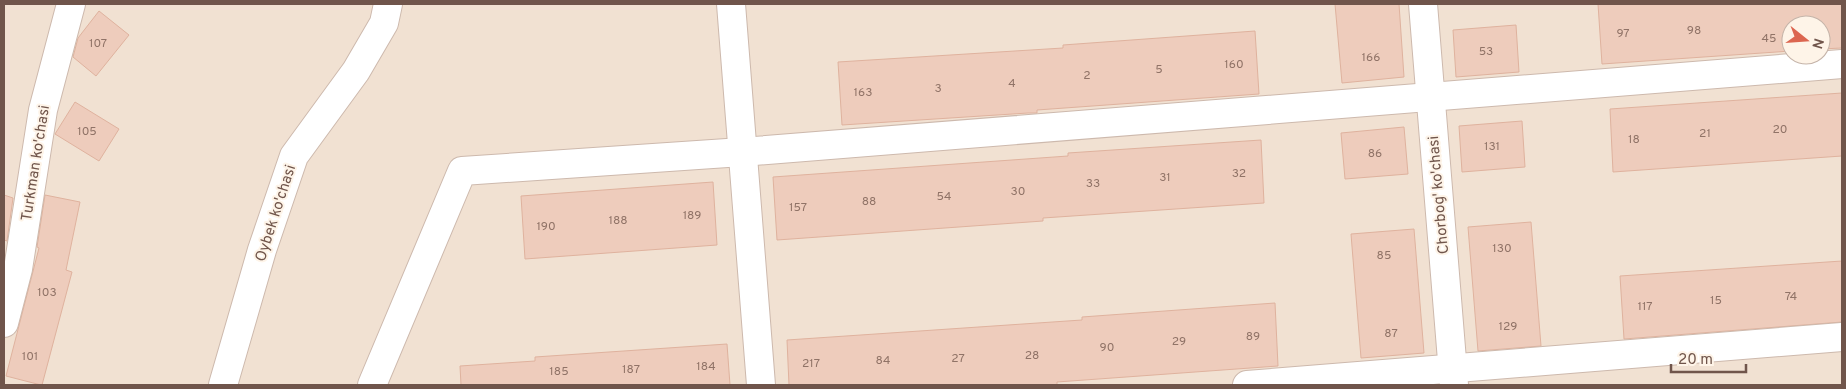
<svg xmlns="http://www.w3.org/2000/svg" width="1846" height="389" viewBox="0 0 1846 389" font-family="Overpass,sans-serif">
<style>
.residential{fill:#f1e1d2;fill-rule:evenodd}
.building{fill:#eeccbc;stroke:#dfb29e}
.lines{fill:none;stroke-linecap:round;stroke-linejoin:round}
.street-casing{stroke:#cdb9ad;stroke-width:30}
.street{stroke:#fff;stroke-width:28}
.labels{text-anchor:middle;stroke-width:4;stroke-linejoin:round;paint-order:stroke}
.number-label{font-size:12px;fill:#907367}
.street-label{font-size:15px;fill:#70554b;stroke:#fef4e8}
</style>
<rect width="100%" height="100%" fill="#faefe3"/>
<path class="residential" d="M4,4h1838v381h-1838zM1791,25h30v30h-30z"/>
<g class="building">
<path d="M1335,4h64l5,73 -62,6z"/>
<path d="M1598,4h244v44l-21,1v-24h-30v26l-189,13z"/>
<path d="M99,11l30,24 -33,41 -23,-19 5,-19z"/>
<path d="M1516,25l3,47 -63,5 -3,-47z"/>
<path d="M1255,31l4,63 -222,16v3h-9l-186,12 -4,-63 225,-14v-3z"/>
<path d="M1842,93v63l-229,16 -3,-63z"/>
<path d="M75,102l44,27 -20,32 -44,-27z"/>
<path d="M1522,121l3,46 -63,5 -3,-46z"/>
<path d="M1404,127l4,47 -63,5 -4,-46z"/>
<path d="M1261,140l3,63 -221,15v3l-266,19 -4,-63 295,-21v-3z"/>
<path d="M713,182l4,63 -192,14 -4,-63z"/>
<path d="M4,195l9,3 -6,43 -3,-1z"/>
<path d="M45,195l35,7 -14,68 6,2 -30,113h-1l-35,-9 33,-128 -2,-1z"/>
<path d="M1531,222l10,124 -63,5 -10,-124z"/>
<path d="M1414,229l10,124 -63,5 -10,-124z"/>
<path d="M1842,261v61l-218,17 -4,-63z"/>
<path d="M1275,303l3,63 -221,16v3h-268l-2,-45 295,-20v-3z"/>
<path d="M727,344l3,41h-269l-1,-19 75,-5v-4z"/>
</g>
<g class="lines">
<g class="street-casing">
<g id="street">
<path d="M731,4l30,381"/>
<path d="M1423,4l31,381"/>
<path d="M4,323l14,-54 25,-159 28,-106"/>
<path d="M223,385l39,-135 32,-94 62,-85 28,-48 4,-19"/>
<path d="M372,385l90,-214 280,-19 1100,-88"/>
<path d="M1247,385l595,-48"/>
</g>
</g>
<use href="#street" class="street"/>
</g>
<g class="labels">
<g class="number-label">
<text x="1694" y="34">98</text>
<text x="1623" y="37">97</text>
<text x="1769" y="42">45</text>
<text x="98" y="47">107</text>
<text x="1486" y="55">53</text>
<text x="1371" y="61">166</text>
<text x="1234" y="68">160</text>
<text x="1159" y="73">5</text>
<text x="1087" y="79">2</text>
<text x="1012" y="87">4</text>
<text x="938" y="92">3</text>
<text x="863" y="96">163</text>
<text x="1780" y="133">20</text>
<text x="87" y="135">105</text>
<text x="1705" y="137">21</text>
<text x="1634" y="143">18</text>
<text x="1492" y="150">131</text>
<text x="1375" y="157">86</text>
<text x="1239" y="177">32</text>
<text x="1165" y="181">31</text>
<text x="1093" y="187">33</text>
<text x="1018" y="195">30</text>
<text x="944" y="200">54</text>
<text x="869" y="205">88</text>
<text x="798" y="211">157</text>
<text x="692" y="219">189</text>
<text x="618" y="224">188</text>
<text x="546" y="230">190</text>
<text x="1502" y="252">130</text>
<text x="1384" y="259">85</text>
<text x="47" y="296">103</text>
<text x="1791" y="300">74</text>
<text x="1716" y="304">15</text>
<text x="1645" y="310">117</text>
<text x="1508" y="330">129</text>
<text x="1391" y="337">87</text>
<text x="1253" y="340">89</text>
<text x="1179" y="345">29</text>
<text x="1107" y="351">90</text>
<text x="1032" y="359">28</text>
<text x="30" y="360">101</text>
<text x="958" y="362">27</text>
<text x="883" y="364">84</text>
<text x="811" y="367">217</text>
<text x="706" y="370">184</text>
<text x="631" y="373">187</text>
<text x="559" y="375">185</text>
</g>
<g class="street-label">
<text transform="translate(35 163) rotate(-81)" y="5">Turkman ko'chasi</text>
<text transform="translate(1438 195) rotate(-95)" y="5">Chorbog' ko'chasi</text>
<text transform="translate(275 213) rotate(-72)" y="5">Oybek ko'chasi</text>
</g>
</g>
<rect width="1846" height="389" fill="none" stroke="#70554b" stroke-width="10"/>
<g transform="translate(1806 40) rotate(107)"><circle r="24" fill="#fef4e8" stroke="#c5b4a9"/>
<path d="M0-4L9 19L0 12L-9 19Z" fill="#dc6650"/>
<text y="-8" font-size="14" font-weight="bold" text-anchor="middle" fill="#70554b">N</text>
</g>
<path d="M1671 364v8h75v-8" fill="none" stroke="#70554b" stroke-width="2.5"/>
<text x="1678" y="364" font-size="15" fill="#70554b" stroke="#fef4e8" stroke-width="4" paint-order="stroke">20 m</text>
</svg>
